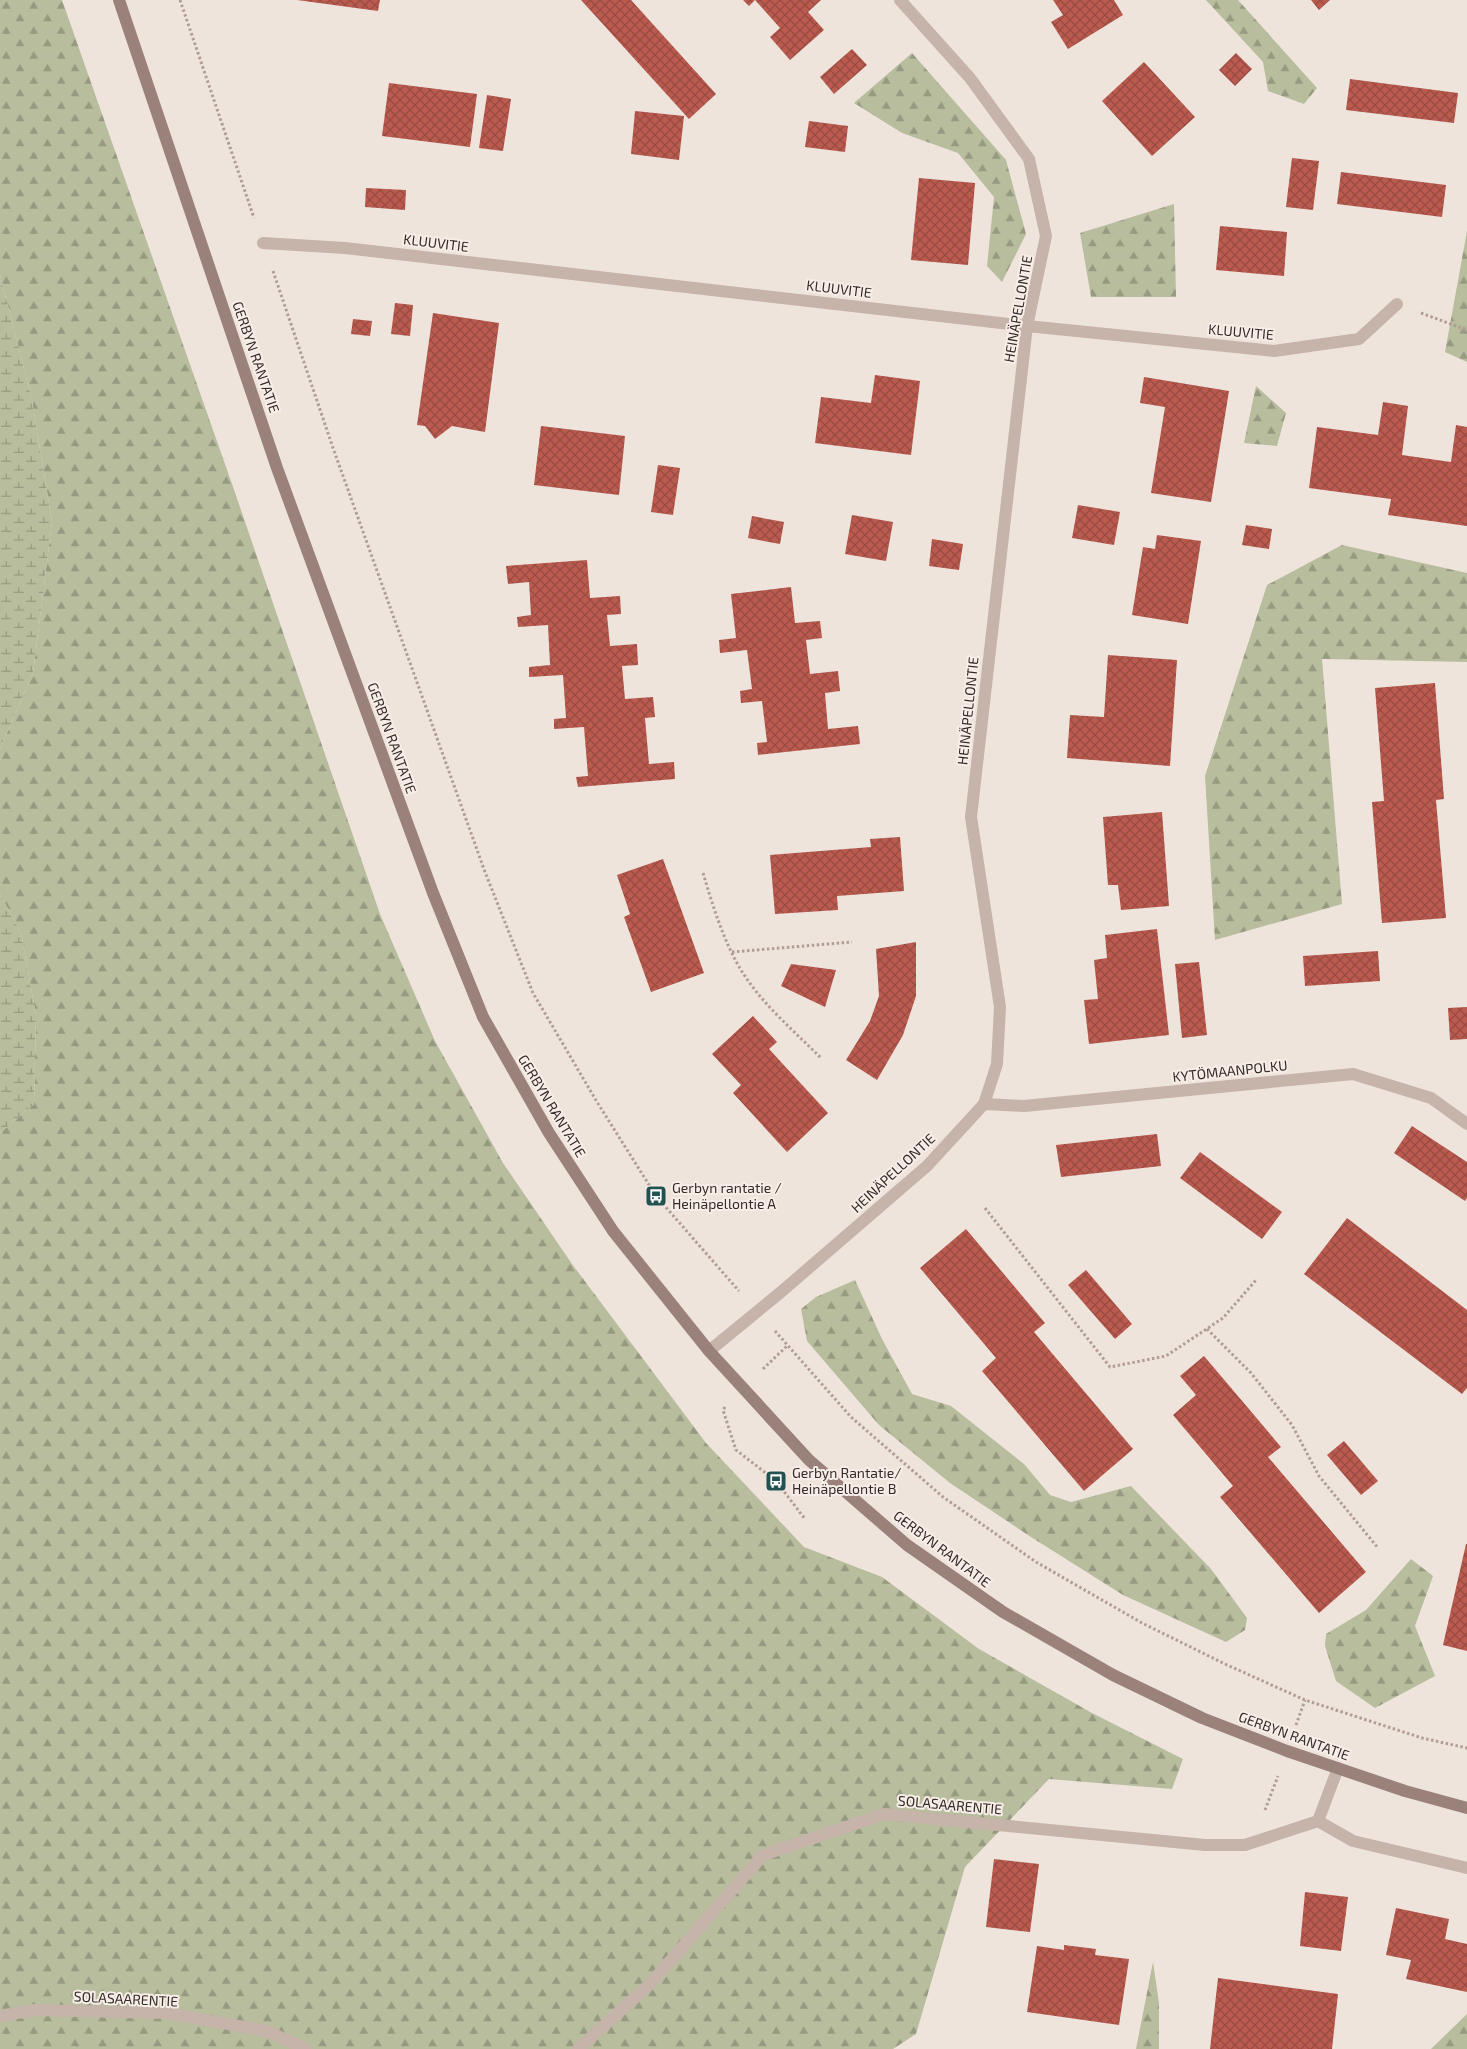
<svg xmlns="http://www.w3.org/2000/svg" width="1467" height="2049" viewBox="0 0 1467 2049" font-family="'Exo 2',sans-serif">
<style>
.forest{fill:url(#forest-firs)}
.wetland{fill:url(#wetland-marsh)}
.building{fill:url(#building-cross-hatch)}
.lines{fill:none;stroke-linecap:round;stroke-linejoin:round}
.path{stroke:#b29d94;stroke-width:3;stroke-dasharray:2.5 2.5;stroke-linecap:butt}
.street{stroke:#c6b3a9;stroke-width:12}
.secondary{stroke:#9a827b;stroke-width:12}
.labels{text-anchor:middle;stroke-width:4;stroke-linejoin:round;paint-order:stroke}
.street-label{font-size:14px;fill:#342b28;stroke:#f8eee8}
.poi-label{font-size:14px;fill:#342b28;stroke:#f8eee8;text-anchor:start}
</style>
<defs>
<pattern id="forest-firs" width="22" height="20" patternUnits="userSpaceOnUse" patternTransform="scale(1.25)"><rect width="22" height="20" fill="#b7bd9d"/><path d="M5 1l3.5 6h-7zM16 11l3.5 6h-7z" fill="#969a80"/></pattern>
<pattern id="wetland-marsh" width="20" height="14" patternUnits="userSpaceOnUse" patternTransform="scale(1.25)"><rect width="20" height="14" fill="#b7bd9d"/><path d="M1 5h8M5 5V1M11 12h8M15 12V8" fill="none" stroke="#969a80"/></pattern>
<pattern id="building-cross-hatch" width="8" height="8" patternUnits="userSpaceOnUse" patternTransform="scale(1.25)"><rect width="8" height="8" fill="#bb5b4f"/><path d="M0 0l8 8M0 8l8-8" fill="none" stroke="#994b42"/></pattern>
</defs>
<rect width="100%" height="100%" fill="#efe4dc"/>
<g class="forest">
<path d="M0,0h62l170,484 148,430 55,127 68,122 69,101 134,179 98,104 78,30 97,72 113,64 91,46 -11,30 -123,-10 -84,88 -49,167 -23,15h-893v-916l34,-29 2,-89 -15,-82 -21,-39v-145l33,-76 19,-151 -20,-122 -32,-125z"/>
<path d="M1206,0h32l79,88 -13,16 -36,-13 -5,-29z"/>
<path d="M912,53l94,107 20,74 -24,48 -15,-16 7,-69 -36,-44 -56,-20 -48,-30z"/>
<path d="M1174,204l2,93h-85l-11,-64z"/>
<path d="M1467,231v131l-22,-10z"/>
<path d="M1256,386l30,27 -9,33 -33,-3z"/>
<path d="M1342,545l125,28v89l-145,-3 20,245 -127,36 -10,-164 62,-191z"/>
<path d="M855,1280l27,59 30,55 39,12 73,58 26,31 21,7 60,-16 80,83 36,49 -2,12 -19,12 -103,-47 -92,-58 -81,-54 -71,-58 -72,-84 -6,-32 15,-12z"/>
<path d="M1411,1559l22,17 -18,50 20,50 -60,32 -39,-27 -11,-35 1,-12 40,-24z"/>
<path d="M1153,1962l6,41v46h-23z"/>
<path d="M1467,2014v35h-36z"/>
</g>
<g class="wetland">
<path d="M0,275l32,125 20,122 -19,151 -33,76z"/>
<path d="M0,894l21,39 15,82 -2,89 -34,29z"/>
</g>
<g class="building">
<path d="M297,0h83l-2,11z"/>
<path d="M581,0h50l85,94 -27,25z"/>
<path d="M743,0h78l-13,12 16,18 -34,30 -20,-23 10,-9 -25,-28 -6,6z"/>
<path d="M1053,0h61l9,15 -55,34 -17,-27 12,-7z"/>
<path d="M1311,0h19l-11,10z"/>
<path d="M852,49l15,16 -33,29 -14,-17z"/>
<path d="M1236,53l16,16 -17,17 -16,-16z"/>
<path d="M1144,62l51,55 -43,39 -50,-55z"/>
<path d="M1350,79l108,14 -4,30 -108,-13z"/>
<path d="M389,83l88,11 -7,53 -88,-11z"/>
<path d="M487,95l24,4 -8,52 -24,-3z"/>
<path d="M635,111l49,5 -5,44 -48,-6z"/>
<path d="M809,121l39,5 -3,26 -40,-5z"/>
<path d="M1292,158l27,3 -6,49 -27,-3z"/>
<path d="M1341,172l105,13 -4,32 -105,-13z"/>
<path d="M919,178l56,5 -7,82 -57,-5z"/>
<path d="M366,188l40,2 -1,20 -40,-3z"/>
<path d="M1220,226l67,6 -3,44 -68,-6z"/>
<path d="M395,303l18,2 -3,31 -19,-2z"/>
<path d="M433,313l66,10 -14,109 -33,-6 -17,13 -10,-13 -8,-1z"/>
<path d="M353,319l19,2 -2,15 -19,-2z"/>
<path d="M875,375l45,6 -9,74 -96,-12 6,-46 50,6z"/>
<path d="M1144,377l85,14 -18,111 -60,-9 14,-86 -25,-4z"/>
<path d="M1383,402l25,4 -6,49 49,7 5,-37 11,2v99l-79,-11 3,-16 -82,-11 8,-61 61,8z"/>
<path d="M541,426l84,10 -6,59 -85,-10z"/>
<path d="M658,465l22,3 -7,47 -22,-3z"/>
<path d="M1078,505l42,7 -6,33 -42,-7z"/>
<path d="M852,515l41,7 -7,39 -41,-7z"/>
<path d="M752,516l32,6 -4,22 -32,-6z"/>
<path d="M1246,525l26,4 -3,20 -27,-4z"/>
<path d="M1157,535l44,6 -13,83 -56,-9 11,-68 12,2z"/>
<path d="M932,539l31,5 -4,26 -30,-4z"/>
<path d="M587,560l3,38 30,-2 1,18 -14,1 3,31 27,-2 1,21 -16,1 3,33 28,-2 2,20 -10,1 4,46 25,-2 1,17 -97,8 -2,-10 12,-1 -4,-49 -30,2v-10l12,-1 -3,-43 -34,2v-10l21,-2 -2,-40 -30,2 -1,-10 14,-2 -2,-33 -21,2 -2,-18z"/>
<path d="M791,587l4,36 25,-2 2,17 -16,2 4,34 28,-3 2,20 -15,2 3,36 30,-3 2,18 -102,11 -1,-12 10,-1 -5,-41 -21,2 -1,-12 12,-2 -5,-39 -27,3 -1,-13 17,-2 -5,-44z"/>
<path d="M1108,655l69,5 -7,106 -103,-8 3,-43 34,2z"/>
<path d="M1435,683l9,116 -8,1 10,118 -64,5 -10,-121 12,-1 -9,-113z"/>
<path d="M1162,812l7,94 -48,4 -3,-25h-10l-5,-68z"/>
<path d="M900,837l4,54 -67,5 1,14 -63,4 -5,-59 101,-8 -1,-8z"/>
<path d="M663,859l41,114 -53,19 -27,-75 6,-3 -13,-39z"/>
<path d="M1157,929l12,106 -80,9 -5,-44 14,-1 -4,-39 13,-2 -2,-23z"/>
<path d="M916,942v54l-13,39 -26,45 -31,-20 24,-39 9,-25 -3,-47z"/>
<path d="M1378,951l2,30 -75,5 -2,-30z"/>
<path d="M1199,962l8,73 -25,3 -7,-74z"/>
<path d="M791,964l45,6 -11,37 -44,-21z"/>
<path d="M1467,1007v32l-17,1 -2,-32z"/>
<path d="M753,1016l24,26 -8,7 59,64 -41,39 -54,-59 8,-8 -29,-31z"/>
<path d="M1412,1126l55,36v36l-2,3 -71,-48z"/>
<path d="M1157,1134l4,32 -100,11 -5,-32z"/>
<path d="M1200,1152l82,60 -20,27 -82,-61z"/>
<path d="M1347,1218l120,92v78l-5,6 -158,-120z"/>
<path d="M966,1229l79,94 -11,9 99,117 -49,42 -102,-120 14,-13 -76,-90z"/>
<path d="M1086,1270l46,54 -17,15 -47,-54z"/>
<path d="M1204,1356l77,91 -13,10 98,115 -47,41 -99,-116 13,-11 -60,-71 23,-20 -16,-19z"/>
<path d="M1344,1441l34,40 -17,14 -34,-40z"/>
<path d="M1466,1544h1v107l-24,-6z"/>
<path d="M994,1859l45,5 -9,68 -44,-5z"/>
<path d="M1305,1892l43,5 -7,54 -41,-5z"/>
<path d="M1396,1908l53,11 -4,20 22,5v48l-61,-13 5,-19 -25,-5z"/>
<path d="M1064,1945l32,4 -1,6 34,4 -10,66 -92,-13 10,-66 27,4z"/>
<path d="M1218,1978l120,16 -6,55h-122z"/>
</g>
<g class="lines">
<g class="path">
<path d="M180,0l74,218"/>
<path d="M273,271l60,177 152,424 48,121 64,109 59,94 83,95"/>
<path d="M1421,313l46,17"/>
<path d="M703,873c10,33 20,67 38,97 20,33 52,60 80,88"/>
<path d="M732,952l120,-10"/>
<path d="M985,1208l125,159 56,-11 57,-38 33,-38"/>
<path d="M1207,1329l44,44 41,52 27,51 59,72"/>
<path d="M775,1331l76,86 92,80 93,65 106,61 83,41 80,36 117,38 45,10"/>
<path d="M763,1369l24,-23"/>
<path d="M725,1407l-2,3 13,40 40,31 29,38"/>
<path d="M1296,1725l9,-25"/>
<path d="M1265,1810l13,-34"/>
</g>
<g class="street">
<path d="M263,243l82,5 682,78 247,25 85,-12 38,-35"/>
<path d="M984,1104l40,2 329,-32 78,24 36,26"/>
<path d="M709,1351l72,-59 146,-126 57,-62 13,-40 3,-57 -29,-190 56,-491 19,-90 -17,-77 -59,-81 -70,-78"/>
<path d="M1318,1821l35,20 114,27"/>
<path d="M0,2016l34,-6 133,3 100,18 39,18"/>
<path d="M578,2049l72,-65 113,-129 122,-41 320,31h40l73,-24 20,-53"/>
</g>
<path class="secondary" d="M119,0l158,468 156,425 50,124 66,116 64,98 96,120 100,109 98,85 96,67 110,63 89,43 85,33 118,40 62,17"/>
</g>
<defs>
<g id="bus-square" transform="scale(1.125)"><rect x="-9" y="-9" width="18" height="18" rx="4" fill="#22524f" stroke="#f8eee8"/><path d="M-5-6H5V4H4V6H2V4H-2V6H-4V4H-5ZM-3.5-4V0h7V-4ZM-3.5 1.2v1.5H-2V1.2ZM2 1.2v1.5H3.5V1.2Z" fill="#fff"/></g>
</defs>
<g fill-rule="evenodd">
<use href="#bus-square" x="656" y="1196"/>
<use href="#bus-square" x="776" y="1481"/>
</g>
<g class="labels">
<g class="street-label">
<text transform="translate(436 243) rotate(7)" y="5">KLUUVITIE</text>
<text transform="translate(839 289) rotate(7)" y="5">KLUUVITIE</text>
<text transform="translate(1018 309) rotate(-80)" y="5">HEINÄPELLONTIE</text>
<text transform="translate(1241 332) rotate(5)" y="5">KLUUVITIE</text>
<text transform="translate(256 357) rotate(71)" y="5">GERBYN RANTATIE</text>
<text transform="translate(968 711) rotate(-84)" y="5">HEINÄPELLONTIE</text>
<text transform="translate(392 738) rotate(70)" y="5">GERBYN RANTATIE</text>
<text transform="translate(1230 1071) rotate(-6)" y="5">KYTÖMAANPOLKU</text>
<text transform="translate(552 1106) rotate(59)" y="5">GERBYN RANTATIE</text>
<text transform="translate(893 1173) rotate(-43)" y="5">HEINÄPELLONTIE</text>
<text transform="translate(942 1549) rotate(37)" y="5">GERBYN RANTATIE</text>
<text transform="translate(1294 1736) rotate(20)" y="5">GERBYN RANTATIE</text>
<text transform="translate(950 1805) rotate(5)" y="5">SOLASAARENTIE</text>
<text transform="translate(126 1999) rotate(3)" y="5">SOLASAARENTIE</text>
</g>
<g class="poi-label">
<text x="672" y="1193">Gerbyn rantatie /<tspan x="672" dy="16">Heinäpellontie A</tspan></text>
<text x="792" y="1478">Gerbyn Rantatie/<tspan x="792" dy="16">Heinäpellontie B</tspan></text>
</g>
</g>
</svg>
